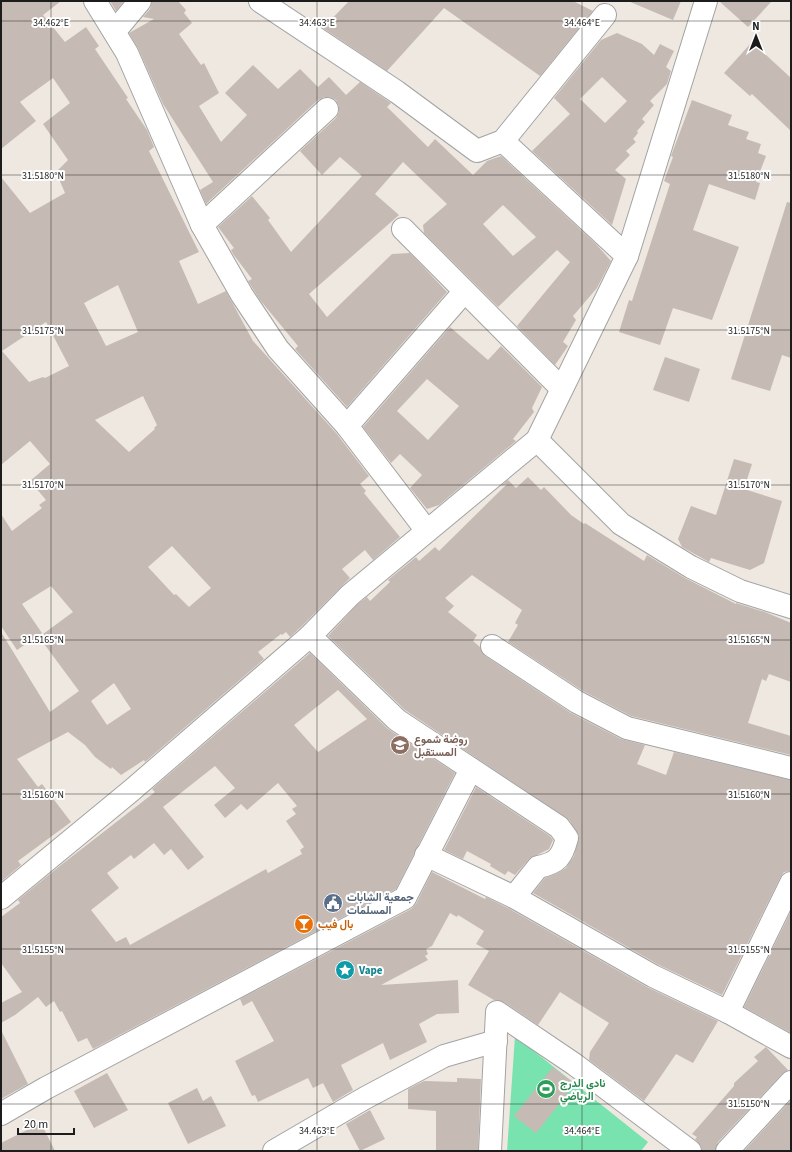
<svg xmlns="http://www.w3.org/2000/svg" width="792" height="1152" viewBox="0 0 792 1152" font-family="'Source Sans 3',Vazirmatn,sans-serif">
<style>
.pitch{fill:#79e3b0}
.building{fill:#c6bab4;fill-rule:evenodd}
.lines{fill:none;stroke-linecap:round;stroke-linejoin:round}
.minor-casing{stroke:#a3a3a3;stroke-width:24}
.minor{stroke:#fff;stroke-width:22}
.ticks{fill:none;stroke:#1c1c1c;stroke-width:1;stroke-opacity:0.45}
.labels{text-anchor:middle;stroke-width:4;stroke-linejoin:round;paint-order:stroke}
.education-label{font-size:11px;font-weight:bold;fill:#785e54;stroke:#fff;text-anchor:start}
.service-label{font-size:11px;font-weight:bold;fill:#4e5e75;stroke:#fff;text-anchor:start}
.food-label{font-size:11px;font-weight:bold;fill:#c56008;stroke:#fff;text-anchor:start}
.culture-label{font-size:11px;font-weight:bold;fill:#0d838f;stroke:#fff;text-anchor:start}
.leisure-label{font-size:11px;font-weight:bold;fill:#27864d;stroke:#fff;text-anchor:start}
.ticks-label{font-size:10px;text-anchor:middle;fill:#1c1c1c;stroke:#fff;stroke-width:4;stroke-linejoin:round;paint-order:stroke}
</style>
<rect width="100%" height="100%" fill="#eee8e1"/>
<path class="pitch" d="M515,1036l133,106 -7,9h-134z"/>
<g class="building">
<path d="M1,1h60l-18,14 22,27 21,-15 13,19 -4,3 33,49 -2,1 21,31 7,17 -5,4 50,101 -20,9 19,43 28,-13 27,50 84,93 32,42 -9,8 6,7 -2,2 36,44 -27,23 -8,-10 -23,19 8,9 -49,49 -11,10 -4,-5 -4,3 -1,-1 -23,18 6,7 -119,103 -1,-2 -23,15 -9,-8 -1,2 -16,-12 -10,-12 -17,-13 -51,27 21,28 4,-3 29,38 -53,39 3,4 -19,16 -1,-249 49,80 29,-21 -40,-54 34,-25 -22,-26 -29,18 20,29 -25,17 -16,-24v-112l11,17 30,-23 -3,-3 7,-5 -16,-19 20,-17 -20,-23 -29,24v-288l29,36 35,-20 -9,-21 12,-12 -25,-36 27,-21 -17,-25 -33,24 16,19 -35,28zM118,285l20,47 -32,14 -22,-43zM46,322l23,44 -24,12 -2,-1 -14,5 -27,-31zM143,396l14,29 -3,3 1,1 -26,23 -34,-32zM172,546l39,42 -22,19 -13,-13 -2,1 -26,-28zM114,683l17,26 -24,16 -16,-24z"/>
<path d="M110,1h14l-8,10z"/>
<path d="M152,1h26l8,9 -2,3 8,10 -13,11 22,31 3,-2 15,30 -20,13 22,36 26,-27 -22,-22 28,-28 25,24 22,-20 18,18 11,-10 17,18 14,-13 31,21 -4,4 41,40 7,-8 38,36 14,-14 14,-5 95,88 15,17 -14,27 -24,28 3,4 -13,22 5,4 -13,19 -38,-39 53,-64 -13,-12 -59,57 -74,-74 -1,-8 24,-21 -44,-42 -28,32 24,21 -90,79 18,23 65,-63 18,-1 37,39 -100,115 -52,-58 3,-3 -38,-46 -12,-19 4,-2 -19,-25 -2,-4 3,-2 -16,-21 34,-31 18,22 -2,2 23,32 71,-76 -22,-19 -18,18 -22,-24 36,-33 3,-6v-6l-3,-6 -6,-3h-6l-6,3 -112,104 -6,-14 13,-8 -50,-78 -25,-56 -9,-15 25,-14 -11,-2 7,-8zM503,205l33,32 -23,19 -30,-32z"/>
<path d="M349,1h224l20,10 -53,65 -96,-68 -57,63 -64,-43z"/>
<path d="M628,1h53l-8,19z"/>
<path d="M719,1h53l-24,26z"/>
<path d="M617,33l25,11 12,11 6,-11 14,7 -8,16 5,4 -4,13 -17,17 4,4 -12,14 3,3 -8,9 1,2 -5,6 3,3 -10,9 4,4 -15,15 11,9 -14,46 -80,-74 38,-37 -16,-16 47,-58zM602,77l25,24 -22,22 -25,-24z"/>
<path d="M752,42l39,36v53l-39,-37 -2,2 -26,-23z"/>
<path d="M692,100l40,15 -4,10 21,7 -3,7 15,5 -3,9 8,3 -10,26 4,1 -5,17 -46,-16 -16,46 46,17 -27,73 -39,-12 -13,37 -41,-13 10,-32 3,1 38,-117 -6,-3 9,-24 -2,-1z"/>
<path d="M787,202l4,1v155l-9,-3 -12,36 -39,-12z"/>
<path d="M450,327l38,33 13,-14 41,41 -10,21 2,4 -21,27 3,2 -77,64 -12,4 -17,-21 12,-13 -22,-21 -9,9 -28,-36zM427,379l32,27 -31,34 -31,-29z"/>
<path d="M665,357l35,12 -11,33 -36,-12z"/>
<path d="M734,459l18,5 -8,25 38,12 -18,62 -14,7 -39,-12 -2,4 -27,-15 -4,-8 13,-33 25,9z"/>
<path d="M528,477l13,13 3,-3 27,28 13,9 1,-1 59,38 3,-6 38,23 51,26v-1l29,9 26,11v59l-22,-8 -3,7 -4,-2 -14,44 43,13v19l-160,-39 -48,-25 -75,-49 10,-17 -3,-2 7,-13 -50,-35 -27,23 9,8 -6,6 29,23 -4,6 7,6 5,9 86,57 50,26 24,6 -8,19 29,11 8,-23 117,28v91l-7,1 -4,6 -58,117 -63,-30 -126,-72 12,-15 11,-4 10,-6 8,-12 5,-20 -10,-16 -164,-110 -77,-74 30,-32 9,-7 3,4 20,-19 -2,-2 28,-23 3,4 16,-14 4,4 68,-67 -6,2 7,-6 8,8z"/>
<path d="M310,653l78,76 67,44 -59,116 -303,160 -6,-11 -9,4 -16,-31 -2,1 -6,-11 -8,6 -8,-10 -23,18 -14,8v-20l21,-11 -21,-29v-46l19,-14 -2,-3 43,-35 94,-73 -3,-3zM338,690l29,29 -49,33 -24,-27zM215,766l20,22 -21,17 11,13 16,-14 6,6 31,-27 19,23 -5,3 4,5 -10,7 18,26 -4,3 2,4 -34,19 -2,-4 -136,76 -4,-8 -10,5 -25,-32 28,-22 -12,-15 24,-18 3,4 20,-16 10,12 7,-6 17,21 16,-13 -41,-50z"/>
<path d="M476,787l74,49 3,4 -4,9 -20,10 -14,16 -7,-4 -3,4 -15,-9 1,-2 -24,-13 -4,8 -19,-9z"/>
<path d="M432,872l53,27 1,-2 22,11 139,79 71,34 -25,42 -17,-9 -32,47 -55,-41 1,-8 19,-29 -49,-31 -22,33 -34,-23 -10,-2 -26,-15 21,-34 -13,-7 8,-13 -26,-16 -1,2 -7,-4 -18,33 -6,3 2,5 -3,2 3,4 -47,25 77,-5 1,33 -22,1 -18,10 8,18 -37,18 -7,-17 -42,22 12,25 -20,12 -10,-19 -10,5 -5,-10 -50,24 -3,-7 -3,1 -17,-35 39,-20 -22,-40 -9,5 -3,-7 171,-90 5,-5z"/>
<path d="M791,911v122l-47,-26z"/>
<path d="M1,1030l27,54 -27,15z"/>
<path d="M766,1047l22,23 -6,4 -64,68 -3,9h-13l-1,-5 -6,-7 2,-2 -5,-3 42,-48v-3l24,-22 -4,-4z"/>
<path d="M553,1067l22,17 -39,49 -22,-17z"/>
<path d="M107,1073l21,37 -34,18 -20,-37z"/>
<path d="M457,1078l24,1 -3,72h-42v-40l-28,-2v-20l16,-8 33,1z"/>
<path d="M197,1088l6,13 8,-5 15,30 -38,18 -20,-41z"/>
<path d="M791,1100v51h-47z"/>
<path d="M370,1110l15,29 -25,12 -14,-27z"/>
<path d="M41,1123l14,28h-54v-8z"/>
</g>
<g class="lines">
<g class="minor-casing">
<g id="minor">
<path d="M95,1l32,52 75,172 40,70 36,54 69,77"/>
<path d="M260,1l137,91 80,59 26,-10 102,-126"/>
<path d="M115,31l25,-30"/>
<path d="M202,225l125,-116"/>
<path d="M403,229l158,159"/>
<path d="M627,256l79,-255"/>
<path d="M537,440l84,84 70,43 49,24 51,16"/>
<path d="M427,531l-80,-105 117,-134"/>
<path d="M310,636l87,84 162,107 8,11c-5,19 -9,25 -29,29l-24,30"/>
<path d="M492,646l85,56 50,26 164,40"/>
<path d="M426,855l88,42 139,79 75,36 63,35"/>
<path d="M1,898l131,-108 178,-154 40,-41 187,-155 90,-184 -124,-115"/>
<path d="M728,1012l63,-129"/>
<path d="M1,1114l45,-26 359,-190 66,-129"/>
<path d="M274,1151l91,-53 79,-42 52,-15"/>
<path d="M490,1151l7,-139 77,52 116,87"/>
<path d="M727,1151l64,-69"/>
</g>
</g>
<use href="#minor" class="minor"/>
</g>
<path class="ticks" d="M51,1v1150M317,1v1150M582,1v1150M1,21h790M1,175h790M1,330h790M1,485h790M1,640h790M1,794h790M1,949h790M1,1104h790"/>
<defs>
<g id="school-disc" transform="scale(1)"><circle r="9.5" fill="#8d6e63" stroke="#fff"/><path d="M0-5L7-2L0 1L-7-2ZM-4 1L0 2.5L4 1V4Q0 6-4 4Z" fill="#fff"/></g>
<g id="civic-disc" transform="scale(1)"><circle r="9.5" fill="#5c6f8a" stroke="#fff"/><path d="M-.6-6.5H3V-4.5H.6V-3L4-1V1h2V6H-6V1h2V-1L-.6-3ZM-1.2 2.5V6h2.4V2.5Z" fill="#fff"/></g>
<g id="bar-disc" transform="scale(1)"><circle r="9.5" fill="#e8710a" stroke="#fff"/><path d="M-6-5H6L.8 .8V4.5H3.5V6h-7V4.5H-.8V.8Z" fill="#fff"/></g>
<g id="sight-disc" transform="scale(1)"><circle r="9.5" fill="#0f9aa8" stroke="#fff"/><path d="M0-6L1.8-2.2L6-1.7L2.9 1.2L3.7 5.4L0 3.3L-3.7 5.4L-2.9 1.2L-6-1.7L-1.8-2.2Z" fill="#fff"/></g>
<g id="stadium-disc" transform="scale(1)"><circle r="9.5" fill="#2e9e5b" stroke="#fff"/><path d="M0-5a6.5 5 0 1 0 0 10a6.5 5 0 1 0 0-10ZM-3.5-1.8h7v3.6h-7Z" fill="#fff"/></g>
</defs>
<g fill-rule="evenodd">
<use href="#school-disc" x="400" y="745"/>
<use href="#civic-disc" x="333" y="903"/>
<use href="#bar-disc" x="304" y="924"/>
<use href="#sight-disc" x="345" y="970"/>
<use href="#stadium-disc" x="546" y="1089"/>
</g>
<g class="labels">
<g class="education-label">
<text x="414" y="743">روضة شموع<tspan x="414" dy="13">المستقبل</tspan></text>
</g>
<g class="service-label">
<text x="347" y="901">جمعية الشابات<tspan x="347" dy="13">المسلمات</tspan></text>
</g>
<g class="food-label">
<text x="318" y="928">بال فيب</text>
</g>
<g class="culture-label">
<text x="359" y="974">Vape</text>
</g>
<g class="leisure-label">
<text x="560" y="1087">نادي الدرج<tspan x="560" dy="13">الرياضي</tspan></text>
</g>
</g>
<g class="ticks-label">
<text x="51" y="26">34.462°E</text>
<text x="317" y="26">34.463°E</text>
<text x="582" y="26">34.464°E</text>
<text x="43" y="179">31.5180°N</text>
<text x="749" y="179">31.5180°N</text>
<text x="43" y="334">31.5175°N</text>
<text x="749" y="334">31.5175°N</text>
<text x="43" y="488">31.5170°N</text>
<text x="749" y="488">31.5170°N</text>
<text x="43" y="643">31.5165°N</text>
<text x="749" y="643">31.5165°N</text>
<text x="43" y="798">31.5160°N</text>
<text x="749" y="798">31.5160°N</text>
<text x="43" y="953">31.5155°N</text>
<text x="749" y="953">31.5155°N</text>
<text x="749" y="1107">31.5150°N</text>
<text x="317" y="1134">34.463°E</text>
<text x="582" y="1134">34.464°E</text>
</g>
<rect width="792" height="1152" fill="none" stroke="#1c1c1c" stroke-width="4"/>
<g transform="translate(756 36)" stroke="#ffffff" stroke-width="3" paint-order="stroke">
<path d="M0-3L7 15L0 10L-7 15Z" fill="#1c1c1c"/>
<text y="-6" font-size="11" font-weight="bold" text-anchor="middle" fill="#1c1c1c">N</text>
</g>
<path d="M18 1128v6h56v-6" fill="none" stroke="#1c1c1c" stroke-width="2"/>
<text x="24" y="1128" font-size="12" fill="#1c1c1c" stroke="#ffffff" stroke-width="3" paint-order="stroke">20 m</text>
</svg>
